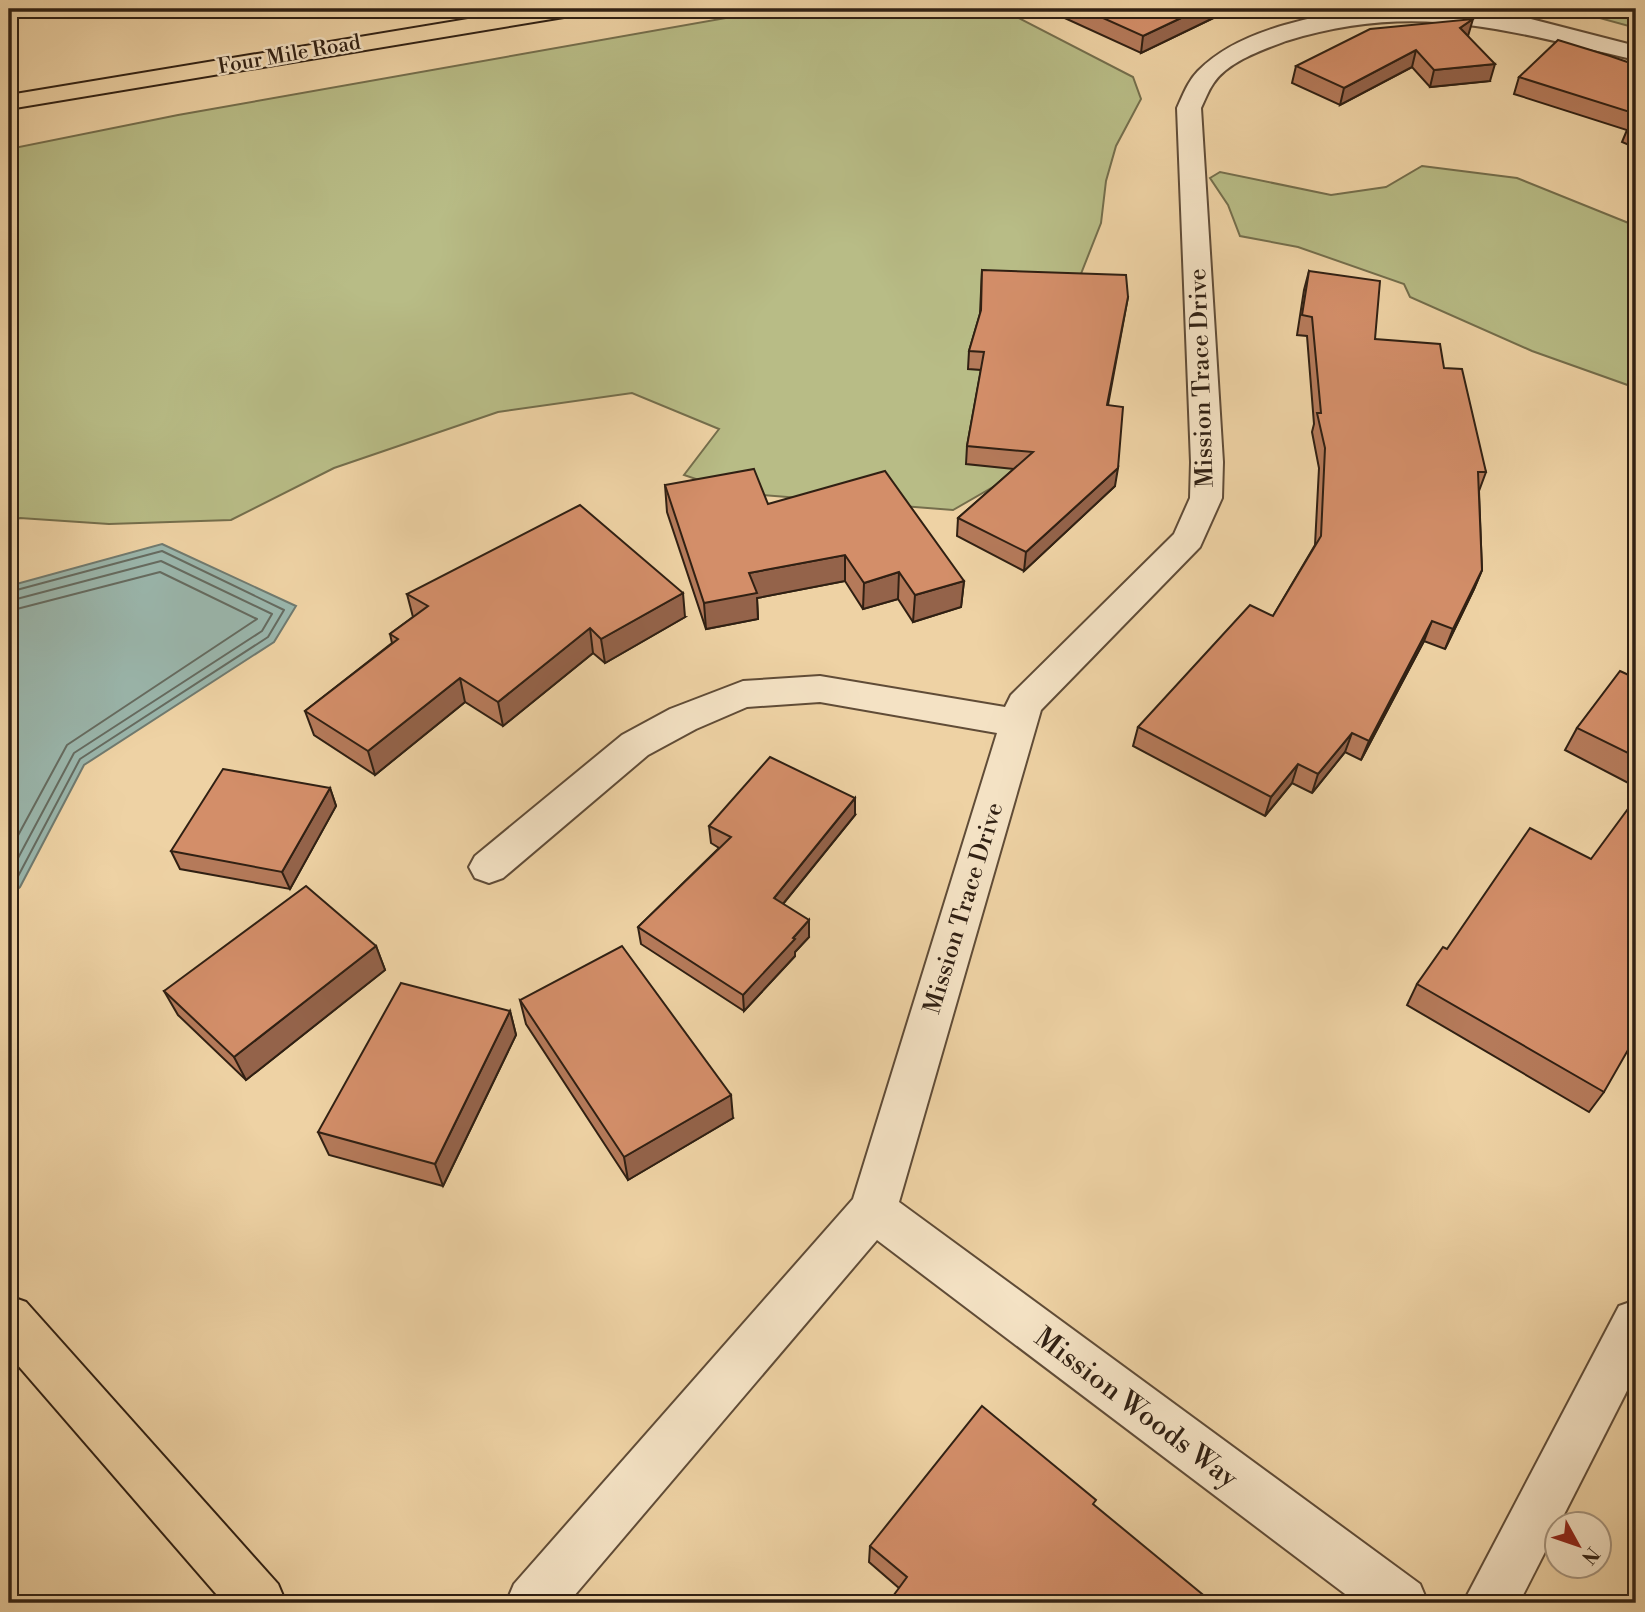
<svg xmlns="http://www.w3.org/2000/svg" width="1645" height="1612" viewBox="0 0 1645 1612" font-family="'Libre Bodoni',serif">
<style>
.green{fill:#b8bc86;stroke:#746e4c;stroke-width:2}
.water{fill:#9ab6ac;stroke:#707a6f;stroke-width:2}
.lines{fill:none;stroke-linecap:round;stroke-linejoin:round}
.shore{stroke:#656b60;stroke-width:2}
.minor-casing{stroke:#604c37;stroke-width:4}
.major-casing{stroke:#302013;stroke-width:4}
.minor{fill:#f4e2c4;fill-rule:evenodd}
.major{fill:#eed2a4;fill-rule:evenodd}
.wall{fill:#b57a5a;stroke:#302013;stroke-width:2}
.shaded-wall{fill:#94634a;stroke:#302013;stroke-width:2}
.building{fill:#d38e69;stroke:#302013;stroke-width:2}
.labels{text-anchor:middle;stroke-width:5;stroke-linejoin:round;paint-order:stroke}
.far-street-label{font-size:21px;fill:#302013;stroke:#f4e2c4}
.street-label{font-size:24px;fill:#302013;stroke:#f4e2c4}
.near-street-label{font-size:28px;fill:#302013;stroke:#f4e2c4}
</style>
<rect width="100%" height="100%" fill="#eed2a4"/>
<filter id="stains"><feTurbulence type="fractalNoise" baseFrequency=".00286" numOctaves="4"/><feColorMatrix values="0 0 0 0 .2 0 0 0 0 .09 0 0 0 0 .02 0 0 0 .5 -.17"/></filter>
<radialGradient id="worn" r=".72"><stop offset=".6" stop-color="#630" stop-opacity="0"/><stop offset="1" stop-color="#630" stop-opacity=".3"/></radialGradient>
<g class="green">
<path d="M777,9h224l132,68 8,22 -25,47 -10,35 -5,42 -26,66 -56,183 -66,38 -216,-17 -53,-18 35,-46 -87,-36 -134,19 -164,56 -103,52 -122,4 -89,-6 -11,4v-373l169,-34z"/>
<path d="M1567,9h69v19z"/>
<path d="M1422,166l95,12 119,48v162l-104,-37 -122,-54 -6,-13 -106,-37 -58,-11 -12,-31 -18,-27 10,-6 111,23 55,-8z"/>
</g>
<path class="water" d="M162,544l134,62 -22,36 -190,123 -64,122 -11,9v-310z"/>
<g class="lines">
<g class="shore">
<path d="M9,592l153,-41 122,59 -16,27 -188,122 -65,123 -6,5"/>
<path d="M9,601l152,-40 111,53 -10,17 -188,122 -65,122"/>
<path d="M9,611l151,-39 97,47 -190,126 -58,107"/>
</g>
<g class="minor-casing">
<g id="minor">
<path d="M1357,9h128l15,2 136,35v14c-128,-29 -218,-60 -350,-19 -24,9 -59,21 -73,43 -5,7 -8,16 -12,24l22,354 -1,36 -22,49 -159,163 -142,492 521,382 8,19h-71l-480,-363 -309,363h-62l8,-19 339,-385 144,-466 -177,-31 -73,5 -51,22 -48,26 -145,123 -14,5 -14,-5 -6,-11 6,-11 147,-121 48,-26 73,-28 77,-5 185,31 6,-12 163,-161 16,-36 1,-36 -14,-354c6,-13 11,-27 21,-37 39,-40 106,-52 159,-62z"/>
<path d="M1636,1300v73l-117,230h-56l156,-297z"/>
</g>
</g>
<g class="major-casing">
<g id="major">
<path d="M528,9h53l-3,5 -8,2 -561,93v-14z"/>
<path d="M9,1296l17,6 252,282 8,19h-62l-215,-248z"/>
</g>
</g>
<use href="#minor" class="minor"/>
<use href="#major" class="major"/>
</g>
<g class="wall">
<path d="M1045,9h187l-91,44z"/>
<path d="M1468,36l22,45 -60,6 -18,-20 -72,38 -48,-22 4,-17z"/>
<path d="M1636,65v83l-14,-6 5,-12 -113,-36 5,-17z"/>
<path d="M982,270l146,27 -20,108 7,81 -91,85 -67,-35 1,-18 56,-49 -48,-5 1,-18 14,-76 -13,-1 1,-18 11,-37z"/>
<path d="M1309,271l66,68 69,29 42,104 -7,19 3,79 -8,19 -29,60 -21,-8 -63,119 -16,-8 -33,41 -20,-10 -27,33 -132,-70 5,-19 135,-111 42,-71 4,-77 -7,-36 2,-8 -7,-88 -10,-1 7,-45z"/>
<path d="M665,485l103,19 196,77 -3,26 -48,15 -15,-23 -35,10 -18,-28 -88,17 1,21 -52,10 -39,-117z"/>
<path d="M407,594l278,23 -80,46 -12,-10 -90,73 -38,-24 -90,73 -61,-40 -9,-24 87,-68 -2,-9 23,-17z"/>
<path d="M1636,674v113l-71,-37 12,-22z"/>
<path d="M330,788l6,18 -46,83 -110,-20 -9,-18z"/>
<path d="M855,815l-72,89 26,33 -14,15v4l-51,55 -103,-67 -3,-17 81,-79 -8,-5 -2,-17z"/>
<path d="M1591,859l13,233 -15,20 -182,-107 10,-21 30,-35z"/>
<path d="M376,946l9,24 -139,110 -68,-65 -14,-24z"/>
<path d="M520,1000l213,118 -105,62 -102,-156z"/>
<path d="M510,1011l6,24 -73,151 -114,-31 -11,-23z"/>
<path d="M1096,1500l-197,88 -30,-26 1,-16z"/>
</g>
<g class="shaded-wall">
<path d="M1200,9h32l-91,44 2,-17z"/>
<path d="M1473,19l-5,17 -8,-8z"/>
<path d="M1416,50l-4,17 -72,38 4,-17z"/>
<path d="M1495,64l-5,17 -60,6 4,-17z"/>
<path d="M1118,468l-3,18 -91,85 2,-19z"/>
<path d="M845,555v26l-88,17 1,21 -52,10 -2,-26 45,-30z"/>
<path d="M1482,570l-8,19 -29,60 8,-20z"/>
<path d="M899,572l-1,27 -35,10 1,-26z"/>
<path d="M964,581l-3,26 -48,15 2,-27z"/>
<path d="M683,593l2,24 -80,46 -4,-24z"/>
<path d="M1432,621l-8,20 -63,119 8,-19z"/>
<path d="M590,628l3,25 -90,73 -5,-24z"/>
<path d="M460,678l5,24 -90,73 -7,-24z"/>
<path d="M1352,733l-7,19 -33,41 6,-19z"/>
<path d="M1298,764l-6,19 -27,33 6,-19z"/>
<path d="M330,788l6,18 -46,83 -8,-17z"/>
<path d="M855,798v17l-81,100v-17z"/>
<path d="M809,920v17l-14,15v4l-51,55 -1,-16z"/>
<path d="M376,946l9,24 -139,110 -12,-23z"/>
<path d="M510,1011l6,24 -73,151 -8,-22z"/>
<path d="M731,1095l2,23 -105,62 -4,-23z"/>
</g>
<g class="building">
<path d="M1083,9h117l-57,27z"/>
<path d="M1473,19l-13,9 35,36 -61,6 -18,-20 -72,38 -48,-22 74,-37z"/>
<path d="M1558,40l52,16 26,9v49l-117,-37z"/>
<path d="M1636,120v8l-7,-3z"/>
<path d="M982,270l144,5 2,22 -21,108 16,2 -5,61 -92,84 -68,-34 75,-66 -66,-6 17,-94 -15,-1 12,-41z"/>
<path d="M1309,271l71,10 -5,58 65,5 4,24 18,1 24,103h-8l4,98 -29,59 -21,-8 -63,120 -17,-8 -34,41 -20,-10 -27,33 -133,-70 112,-122 23,11 48,-80 4,-88 -8,-35h4l-9,-96 -10,-2z"/>
<path d="M754,469l14,35 117,-33 79,110 -49,14 -16,-23 -35,11 -19,-28 -96,18 8,20 -53,10 -39,-118z"/>
<path d="M580,505l103,88 -82,46 -11,-11 -92,74 -38,-24 -92,73 -63,-40 93,-72 -8,-5 38,-28 -21,-12z"/>
<path d="M1620,671l13,6 3,-3v83l-59,-29z"/>
<path d="M770,757l85,41 -81,100 35,22 -16,18 2,1 -52,56 -105,-68 93,-90 -22,-11z"/>
<path d="M223,769l107,19 -48,84 -111,-21z"/>
<path d="M1636,798v238l-32,56 -187,-108 26,-37 4,2 83,-121 61,31z"/>
<path d="M306,886l70,60 -142,111 -70,-66z"/>
<path d="M622,946l109,149 -107,62 -104,-157z"/>
<path d="M401,983l109,28 -75,153 -117,-32z"/>
<path d="M982,1406l114,94 -3,4 120,99h-325l19,-26 -37,-31z"/>
</g>
<g class="labels">
<g class="far-street-label">
<text transform="translate(289 54) rotate(-10)" y="7">Four Mile Road</text>
</g>
<g class="street-label">
<text transform="translate(1201 378) rotate(-92)" y="8">Mission Trace Drive</text>
<text transform="translate(963 908) rotate(-73)" y="8">Mission Trace Drive</text>
</g>
<g class="near-street-label">
<text transform="translate(1137 1407) rotate(37)" y="10">Mission Woods Way</text>
</g>
</g>
<rect width="1645" height="1612" fill="none" stroke="#eed2a4" stroke-width="35"/>
<rect x="10" y="10" width="1624" height="1591" fill="none" stroke="#302013" stroke-width="3.5"/>
<rect x="18" y="18" width="1610" height="1577" fill="none" stroke="#302013" stroke-width="2"/>
<g transform="translate(1578 1545) rotate(130)"><circle r="33" fill="#f4e2c4" stroke="#a6947d" stroke-width="2"/>
<path d="M0-5L12 26L0 18L-12 26Z" fill="#8f2418"/>
<text y="-10" font-size="19" font-weight="bold" text-anchor="middle" fill="#302013">N</text>
</g>
<rect width="100%" height="100%" filter="url(#stains)"/>
<rect width="100%" height="100%" fill="url(#worn)"/>
</svg>
